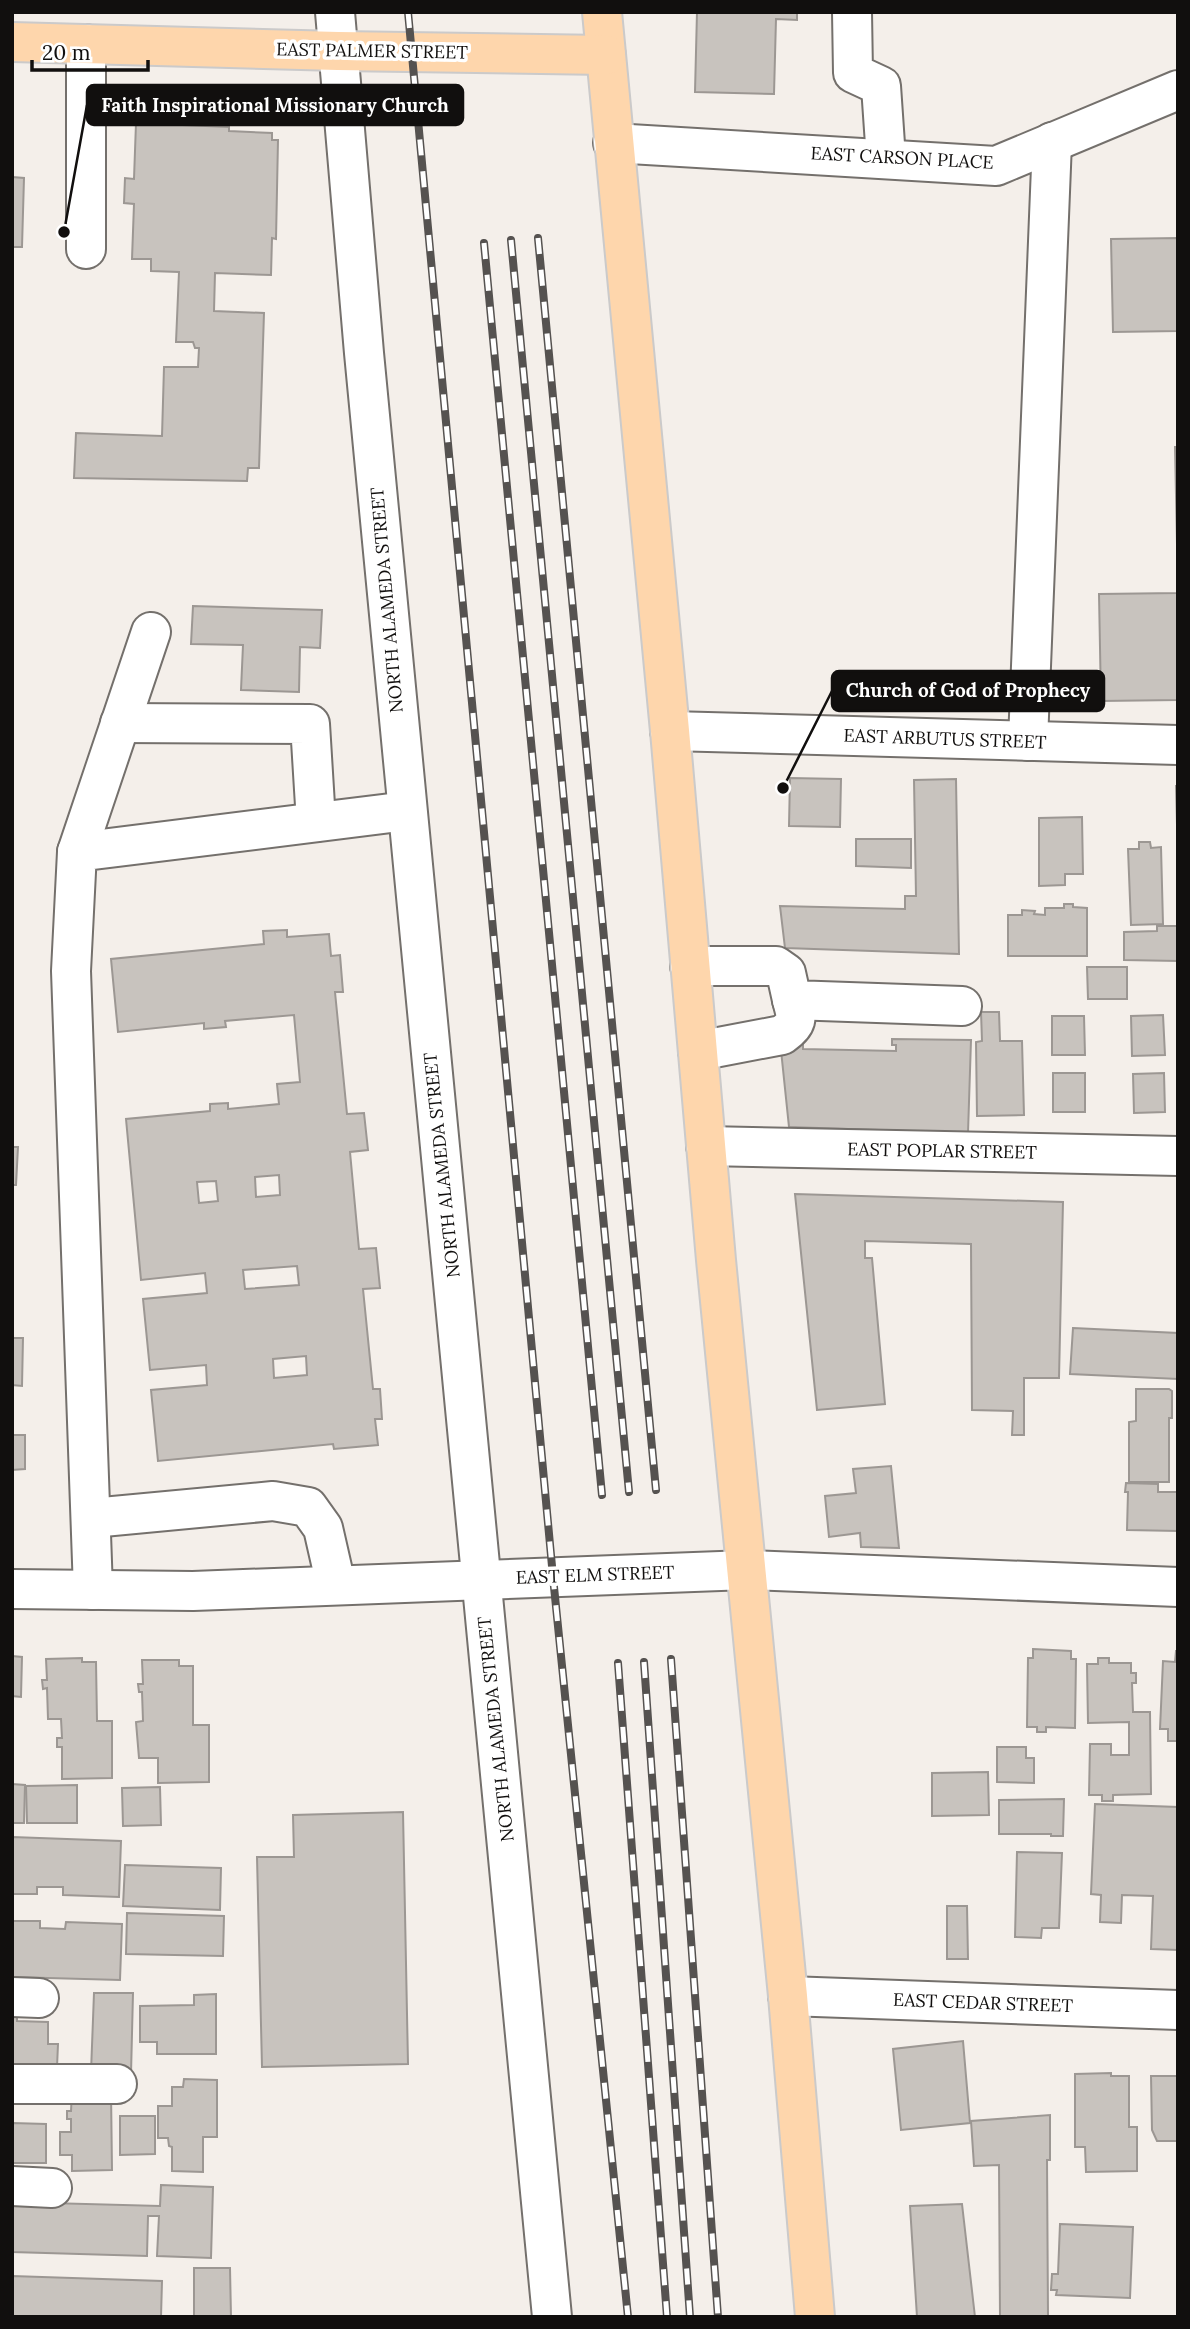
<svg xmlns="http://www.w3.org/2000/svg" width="1190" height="2329" viewBox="0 0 1190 2329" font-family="Lora,serif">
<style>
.building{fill:#c8c3be;stroke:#9c9793;stroke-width:2;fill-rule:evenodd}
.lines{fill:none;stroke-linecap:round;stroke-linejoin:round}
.minor-casing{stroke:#74706c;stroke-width:42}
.major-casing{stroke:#cbcaca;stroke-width:42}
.minor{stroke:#fff;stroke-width:38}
.major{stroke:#fed6ac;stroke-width:38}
.rail-casing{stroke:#555250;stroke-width:8}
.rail{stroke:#fff;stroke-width:5;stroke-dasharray:16;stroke-linecap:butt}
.labels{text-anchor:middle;stroke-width:7;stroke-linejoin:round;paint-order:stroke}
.street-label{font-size:18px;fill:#110f0e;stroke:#fff}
.leader{fill:none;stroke:#110f0e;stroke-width:2.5}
.callout-dot{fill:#110f0e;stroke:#fff;stroke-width:2.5}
.callout{fill:#110f0e;stroke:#110f0e;stroke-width:2.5}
.callout-label{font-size:19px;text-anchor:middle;font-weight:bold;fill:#fff}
</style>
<rect width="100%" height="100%" fill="#f4efea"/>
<g class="building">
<path d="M697,12h100v8l-21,-1 -2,75 -79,-2z"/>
<path d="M136,123l93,4v4l43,2v7h6l-2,99 -4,-1 -1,37 -56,-2 -1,38 50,2 -5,155h-11l-1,13 -173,-3 2,-45 86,3 2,-69h34l1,-19h-4l-2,-6h-17l3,-70 -28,-1v-12h-19l2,-55 -10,-1 1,-25 9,1z"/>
<path d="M12,177l12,1 -2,69h-10z"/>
<path d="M1178,238v93l-65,1 -2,-93z"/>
<path d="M1175,447h3v253l-77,1 -2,-107 79,-1z"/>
<path d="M193,606l129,4 -2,38 -20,-1 -1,45 -58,-2 2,-45 -52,-1z"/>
<path d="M790,778l51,1 -1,48 -51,-1z"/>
<path d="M956,779l3,175 -174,-6 -5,-42 125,3v-13h11l-2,-116z"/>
<path d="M1176,786h2v77z"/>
<path d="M1082,817l1,57h-18v11l-26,1v-68z"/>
<path d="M856,839h55v29l-55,-2z"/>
<path d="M1139,842h11l1,6 10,-1 2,77 -32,1 -3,-76h11z"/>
<path d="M1064,904h9v3l14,1v48h-79v-41h14v-5l13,1 -1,3 11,1v-7h19z"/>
<path d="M1157,926h21v35l-54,-1v-28l33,-1z"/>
<path d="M287,930v7l42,-3 2,22 9,-1 3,37h-8l12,122 17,-1 4,37 -18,2 9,97 17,-1 4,40 -17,1 10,100h7l2,30h-7l3,26 -44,4 -1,-5 -175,17 -7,-71 56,-5 -1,-20 -56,5 -7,-71 64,-6 -2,-20 -64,7 -15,-161 84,-8v-7l18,-1v6l51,-5 -2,-20 23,-2 -6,-67 -69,6 1,6 -22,2v-6l-86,9 -7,-73 153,-15 -1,-13zM279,1175l1,20 -24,2 -1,-20zM216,1181l2,20 -19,2 -2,-21zM297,1266l2,19 -54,4 -2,-19zM306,1356l1,19 -33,3 -1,-19z"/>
<path d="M1087,967h40v32h-39z"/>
<path d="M981,1012h18l1,29h22l2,74 -47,1 -1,-74 6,-1z"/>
<path d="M1163,1015l2,40 -33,1 -1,-40z"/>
<path d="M1052,1016h32l1,39h-33z"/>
<path d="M892,1039l79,1 -3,93 -179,-6 -8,-77 5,-5h17v4l93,2v-6h-4z"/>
<rect x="1053" y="1073" width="32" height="39"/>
<path d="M1164,1073l1,39 -31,1 -1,-39z"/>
<path d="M12,1147h6l-2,38h-4z"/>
<path d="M795,1194l268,8 -4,176h-35v57h-12l1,-24 -41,-1 -1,-166 -106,-3v17h7l13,146 -68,6z"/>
<path d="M1073,1328l105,5v46l-108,-5z"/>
<path d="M12,1338h11l-1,48 -10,-1z"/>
<path d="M1136,1389h33l3,2v27h-3v64h-40v-60l7,-1z"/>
<path d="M12,1435h13v34l-13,1z"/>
<path d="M891,1466l8,82 -38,-1 -1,-14 -31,4 -4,-41 31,-3 -3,-24z"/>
<path d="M1126,1483l32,1v8h20v39l-51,-1 1,-38h-3z"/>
<path d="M1033,1649l38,2v8h5l-1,69 -29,-1v5h-9v-5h-10l1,-69h5z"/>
<path d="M1176,1651h2v90h-10v-12h-8l3,-68 12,1z"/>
<path d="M12,1656l10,1 -1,40 -9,-1z"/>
<path d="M82,1658v4h14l1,59h15v57l-50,1v-32h-5v-9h5l-1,-19h-13l-1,-31 -4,1 -1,-9h5l-1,-21z"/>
<path d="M1098,1658h11v5h22v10h5v10h-4l1,29h17l1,82 -38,1v6h-11v-6h-13l1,-51h21v11h18v-33l-41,1 -1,-59h11z"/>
<path d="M142,1660h37v6h14v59h16v57l-51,1v-25h-19l-3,-36 7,-1 -1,-29h-3l-1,-8h5z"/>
<path d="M997,1747h29v11h8v25l-37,-1z"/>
<path d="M988,1772l1,43 -57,1v-43z"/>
<path d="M12,1784l13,1 -1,38h-12z"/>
<path d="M77,1785v38h-50l-1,-37z"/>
<path d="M160,1787l1,38 -38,1 -1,-38z"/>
<path d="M1064,1799l-1,37h-12v-2h-52v-34z"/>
<path d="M1095,1804l83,3v143l-27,-1 2,-53 -31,-1 -1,28 -21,-1 1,-27 -10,-1z"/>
<path d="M403,1812l5,252 -146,3 -5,-210h37l-1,-42z"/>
<path d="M12,1837l109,4 -2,56 -56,-2v-8h-26v7h-25z"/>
<path d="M1017,1852l45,1 -3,75h-17l-1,10 -26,-1z"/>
<path d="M125,1865l96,3 -1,42 -97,-4z"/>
<path d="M947,1906h20l1,53h-21z"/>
<path d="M127,1913l97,3 -1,40 -97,-2z"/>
<path d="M12,1921h28v7l25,1 1,-7 56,2 -2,56 -108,-3z"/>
<path d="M94,1993h39l-2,81 -40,-2z"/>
<path d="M216,1994v60h-59v-12h-17v-36l54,-1v-10z"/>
<path d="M12,2015h5v6l31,1v22h10l-1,23 -45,-1z"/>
<path d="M963,2041l7,82 -69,7 -8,-81z"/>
<path d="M1111,2073v3h18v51h8v44l-51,1 -1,-25h-10v-73z"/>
<path d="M1151,2076h27v65h-21l-5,-11z"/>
<path d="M184,2079l33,1v57h-14v35l-31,-1v-24l-3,-1 -1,-8h-10v-32h14v-19h11z"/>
<path d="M72,2091h39l1,79 -40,1v-16h-12v-23h11v-13h-4v-8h4z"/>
<path d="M1050,2115v45h-3l1,157h-48l-1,-152 -25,1 -3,-45z"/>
<path d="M120,2116h35v38l-35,1z"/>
<path d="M12,2123l34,1v39h-34z"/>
<path d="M161,2185l52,2 -2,71 -54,-2 2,-40h-11l-1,40 -135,-4v-50l148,4z"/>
<path d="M962,2204l13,113h-58l-7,-111z"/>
<path d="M1060,2224l73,3 -3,71 -74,-3 1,-5h-6l1,-16h6z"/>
<path d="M194,2268h36l1,49h-37z"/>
<path d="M12,2276l150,5 -1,36h-149z"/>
</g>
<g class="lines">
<g class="minor-casing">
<g id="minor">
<path d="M335,12l29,341 188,1964"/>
<path d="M852,12l1,61 28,13 5,73"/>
<path d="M613,143l383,23 182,-76"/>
<path d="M86,249v-205"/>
<path d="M120,723l190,1 6,98"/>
<path d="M670,731l508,14"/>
<path d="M1028,741l24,-599"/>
<path d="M77,852l74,-220"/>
<path d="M690,966h86l10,7 6,27 170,6"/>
<path d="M698,1051l84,-16c17,-12 15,-16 10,-35"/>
<path d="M706,1146l472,10"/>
<path d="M92,1518l181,-17 35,6 15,21 13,57"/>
<path d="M12,1589l181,2 554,-21 431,17"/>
<path d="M93,1590l-22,-619 6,-119 330,-41"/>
<path d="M788,1996l390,14"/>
<path d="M12,1997l27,1"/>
<path d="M12,2084h105"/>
<path d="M12,2186l40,2"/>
</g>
</g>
<g class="major-casing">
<g id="major">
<path d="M602,12l68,719 46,529 72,736 27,321"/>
<path d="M12,42l326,9 268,4"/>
</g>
</g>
<use href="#minor" class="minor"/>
<use href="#major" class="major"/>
<g class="rail-casing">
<g id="rail">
<path d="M408,12l145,1565 75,740"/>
<path d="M538,238l118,1252"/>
<path d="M511,240l118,1252"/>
<path d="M484,243l118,1252"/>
<path d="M671,1659l47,658"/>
<path d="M644,1662l46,655"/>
<path d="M618,1663l49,654"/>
</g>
</g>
<use href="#rail" class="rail"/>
</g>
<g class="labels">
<g class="street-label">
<text transform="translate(372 51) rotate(1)" y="6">EAST PALMER STREET</text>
<text transform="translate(902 158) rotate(3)" y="6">EAST CARSON PLACE</text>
<text transform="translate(387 600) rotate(-95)" y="6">NORTH ALAMEDA STREET</text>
<text transform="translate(945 739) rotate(2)" y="6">EAST ARBUTUS STREET</text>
<text transform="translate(942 1151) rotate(1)" y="6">EAST POPLAR STREET</text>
<text transform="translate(442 1165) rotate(-96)" y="6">NORTH ALAMEDA STREET</text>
<text transform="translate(595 1575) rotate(-2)" y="6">EAST ELM STREET</text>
<text transform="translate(496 1729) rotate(-96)" y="6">NORTH ALAMEDA STREET</text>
<text transform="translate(983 2003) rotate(2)" y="6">EAST CEDAR STREET</text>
</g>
</g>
<path class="leader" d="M64 232L87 105M783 788L832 691"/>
<g class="callout-dot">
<circle cx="64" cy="232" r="7"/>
<circle cx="783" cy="788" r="7"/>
</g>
<g class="callout">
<rect x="87" y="85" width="376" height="40" rx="7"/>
<rect x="832" y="671" width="272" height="40" rx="7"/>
</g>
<g class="callout-label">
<text x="275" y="112">Faith Inspirational Missionary Church</text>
<text x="968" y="697">Church of God of Prophecy</text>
</g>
<rect width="1190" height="2329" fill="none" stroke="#110f0e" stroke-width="28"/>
<path d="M32 60v10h116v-10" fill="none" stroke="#110f0e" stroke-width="3.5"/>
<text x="42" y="60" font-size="21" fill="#110f0e" stroke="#ffffff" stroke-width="5" paint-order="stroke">20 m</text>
</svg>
